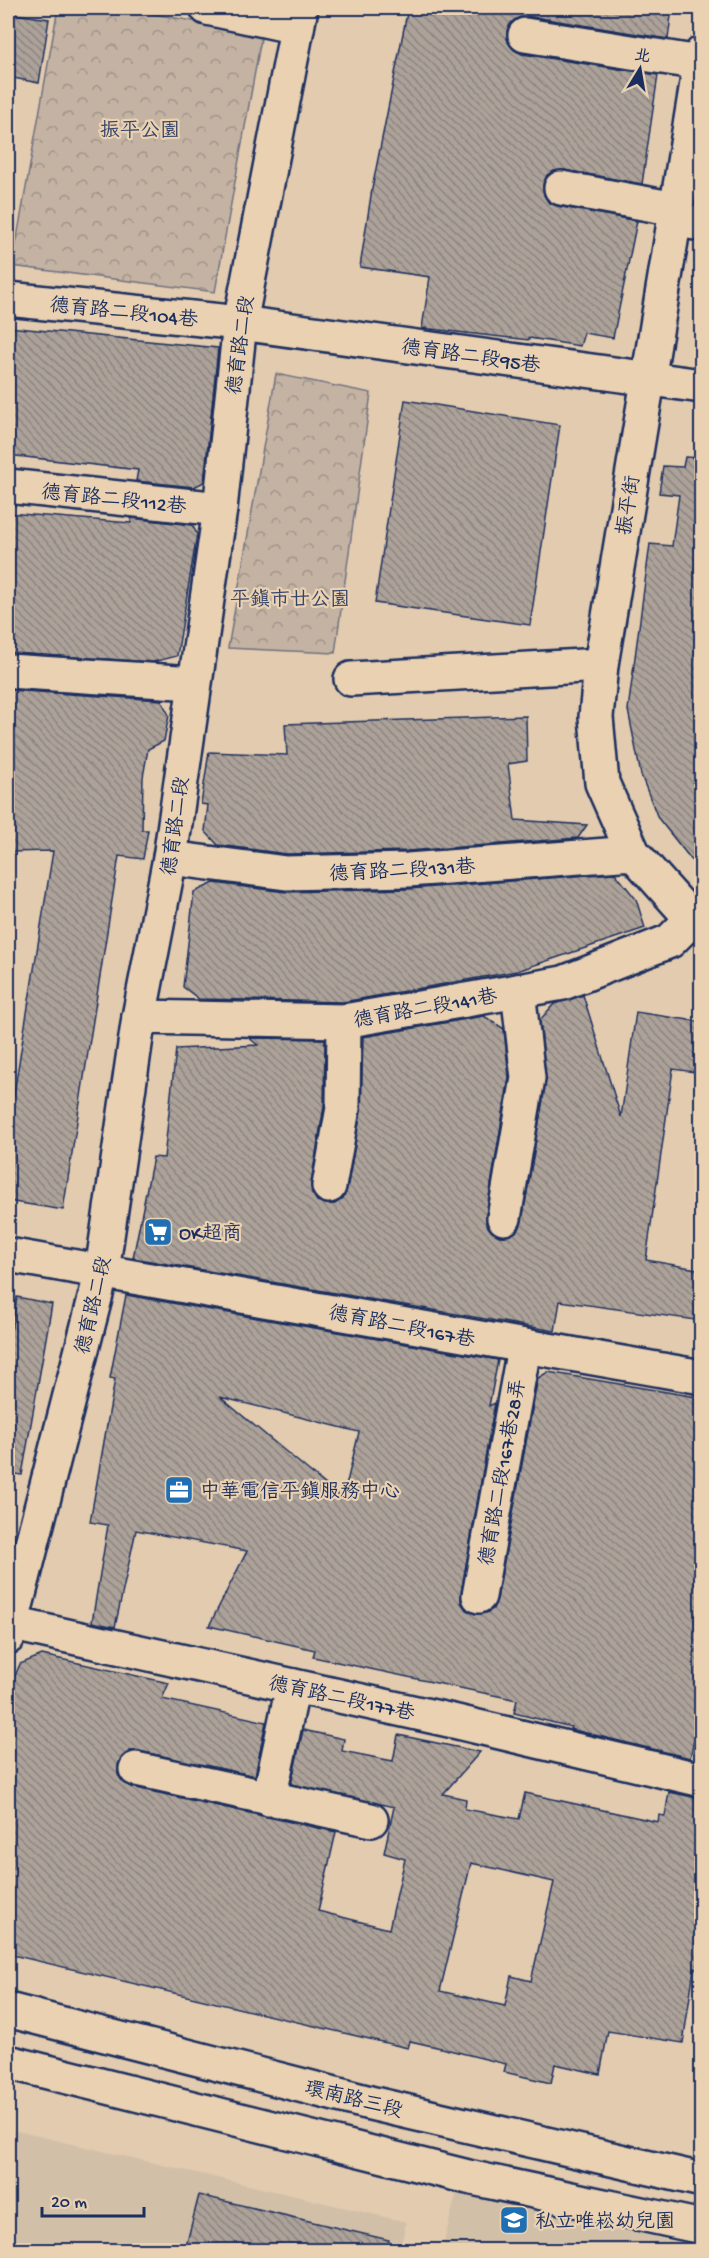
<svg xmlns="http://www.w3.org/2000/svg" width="709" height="2258" viewBox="0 0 709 2258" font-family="'Gochi Hand','LXGW WenKai TC',sans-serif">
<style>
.built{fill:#d2bfa8}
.forest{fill:url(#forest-crowns);stroke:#707180;stroke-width:1.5}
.building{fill:url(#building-back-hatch);stroke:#1b2f5e;stroke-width:1.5;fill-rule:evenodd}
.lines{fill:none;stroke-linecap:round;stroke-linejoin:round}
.minor-casing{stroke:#1b2f5e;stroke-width:38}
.major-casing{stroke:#1b2f5e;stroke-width:38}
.minor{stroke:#ead1b2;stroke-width:33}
.major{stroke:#ead1b2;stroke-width:33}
.labels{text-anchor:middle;stroke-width:4.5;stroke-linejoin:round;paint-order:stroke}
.park-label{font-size:20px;fill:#344368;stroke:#ead1b2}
.street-label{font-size:20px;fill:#1b2f5e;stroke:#ead1b2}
.poi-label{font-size:20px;fill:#1b2f5e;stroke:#ead1b2;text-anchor:start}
</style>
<defs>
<pattern id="forest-crowns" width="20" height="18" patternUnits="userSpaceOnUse" patternTransform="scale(1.5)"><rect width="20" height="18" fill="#c4b3a3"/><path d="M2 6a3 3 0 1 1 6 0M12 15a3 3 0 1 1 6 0" fill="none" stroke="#9e9288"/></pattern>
<pattern id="building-back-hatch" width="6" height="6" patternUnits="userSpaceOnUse" patternTransform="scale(1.5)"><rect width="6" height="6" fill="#ada299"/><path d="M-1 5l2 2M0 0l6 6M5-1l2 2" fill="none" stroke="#8c8480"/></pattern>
</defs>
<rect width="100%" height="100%" fill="#e2cbaf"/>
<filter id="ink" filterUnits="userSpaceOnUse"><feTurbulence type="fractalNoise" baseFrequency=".0167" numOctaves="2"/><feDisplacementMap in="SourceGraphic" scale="12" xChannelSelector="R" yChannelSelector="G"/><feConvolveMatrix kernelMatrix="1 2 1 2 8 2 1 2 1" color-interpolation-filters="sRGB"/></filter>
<g filter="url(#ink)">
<g class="built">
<path d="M8,2129l398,93 -6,28h-392z"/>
<path d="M457,2191l245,57 -1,2h-259z"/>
</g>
<g class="forest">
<path d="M58,8h61l143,25 -47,259 -203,-26z"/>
<path d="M276,374l95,19 -36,260 -107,-5z"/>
</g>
<g class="building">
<path d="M408,8h264l-4,31 -140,-23 -10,2 -7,5 -4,8 1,11 6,8 8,4 136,21 -16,109 -78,-14 -10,1 -7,4 -4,10 1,10 4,7 9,4 80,15 -24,117 -29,-5 -4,13 -51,-8v2l-107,-12 8,-51 -70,-10 12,-78z"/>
<path d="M8,13l41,6 -10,64 -31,-6z"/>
<path d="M8,327l210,21 -14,134 -10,5 -58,-6 2,-11 -130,-15z"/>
<path d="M405,400l155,25 -30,200 -155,-22z"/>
<path d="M685,457l17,1v415l-44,-55 -17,-43 -13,-65 22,-166 22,2 7,-51 -20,-2 4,-27 20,1z"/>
<path d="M8,513l123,10v-5l61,7 5,9 -20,122 -24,6 -145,-9z"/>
<path d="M8,690l153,10 8,15 -5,26 -16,8 -5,28 -1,53h6l-5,29 -24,-3 -56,354 -55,-9v-70l45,-280 -45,1z"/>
<path d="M526,716l1,45 -19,3 7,56 72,5 -9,13 -171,13 -120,3 -69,-9 -13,-14 3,-26 -7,-1 8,-52 78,3 -2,-31z"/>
<path d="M615,873l21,26 9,29 -128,43 -174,31 -144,-3 -16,-12 11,-95 20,-9 72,9 123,-3z"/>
<path d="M583,995l38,122 15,-105 66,10v51l-29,-4 -27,191 56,10v51l-142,-20 -5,30 -422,-73 20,-101 11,1 12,-109 82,-4 -9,-7 76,1 -1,67 -13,77 1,10 5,8 9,3h9l8,-6 4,-9 14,-78 2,-74 121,-21 20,13 5,48 -23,138v9l6,8 8,4 11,-1 8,-6 3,-8 24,-140 -6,-61 14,-16z"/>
<path d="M126,1295l372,65 -9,46 6,-3 -34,190v9l5,8 10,4 10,-1 7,-4 4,-10 41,-221 10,-6 154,26v343l-8,-1 -4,18 -112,-27 -8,-2 1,-2 -57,-14 3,-13 -204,-43 2,-7 -106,-24 38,-75 -111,-21 -21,97 -23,-5 16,-97 -18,-3 25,-143 -5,-1zM220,1397l139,35 -16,67z"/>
<path d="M17,1297l35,7 -30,171 -14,-2v-125z"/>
<path d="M42,1655l127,28 -7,16 104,23 -11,54 -116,-25h-9l-8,6 -4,9v9l6,8 8,4 204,45 -18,79 71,18 16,-70 -21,-6 10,-46 -103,-23 12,-54 41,9 -2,12 51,10 5,-26 82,17 -37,42 23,5 -1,10 54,10 6,-26 133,29 1,-7 6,1 4,-24 33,7v170h-8l-11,74 -75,-12 -8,43 -45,-10 -4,19 -47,-11 2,-8 -65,-16 -31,-7 -2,7 -400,-94v-262l12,-28zM471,1863l83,19 -23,99 -20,-5 -6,30 -65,-15z"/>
<path d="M199,2195l190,45 -1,10h-203z"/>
</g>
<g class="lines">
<g class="minor-casing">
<g id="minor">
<path d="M207,8l90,19"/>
<path d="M525,35l175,28"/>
<path d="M702,53l-101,612 -5,52 6,66 31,70 59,66 10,7"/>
<path d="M561,188l115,21"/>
<path d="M674,220l28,4"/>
<path d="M8,299l232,24 462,63"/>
<path d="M8,486l212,23"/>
<path d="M8,671l186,12"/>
<path d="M351,679l250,-14"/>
<path d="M170,858l116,15 122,-3 225,-17"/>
<path d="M139,1017l205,4 174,-30 45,-8 107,-42 22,-22"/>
<path d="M329,1186l14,-78 1,-87"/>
<path d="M504,1218l24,-140 -10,-87"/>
<path d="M8,1255l694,122"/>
<path d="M479,1596l45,-248"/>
<path d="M13,1624l440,97 249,59"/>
<path d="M8,1637l94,-366 37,-254 31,-159 50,-349 20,-186 61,-315"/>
<path d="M136,1769l235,51"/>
<path d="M269,1799l24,-113"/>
</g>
</g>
<g class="major-casing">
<g id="major">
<path d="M8,2010l362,93 332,77"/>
<path d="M8,2062l460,115 234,50"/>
</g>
</g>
<use href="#minor" class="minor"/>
<use href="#major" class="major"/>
</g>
</g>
<defs>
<g id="supermarket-square" transform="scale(1.5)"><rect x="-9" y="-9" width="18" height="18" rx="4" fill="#1f6fb2" stroke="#ead1b2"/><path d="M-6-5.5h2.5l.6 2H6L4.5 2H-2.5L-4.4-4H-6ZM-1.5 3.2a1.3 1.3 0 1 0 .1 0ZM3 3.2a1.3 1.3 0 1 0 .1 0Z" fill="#fff"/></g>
<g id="office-square" transform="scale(1.5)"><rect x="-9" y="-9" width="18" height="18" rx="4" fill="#1f6fb2" stroke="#ead1b2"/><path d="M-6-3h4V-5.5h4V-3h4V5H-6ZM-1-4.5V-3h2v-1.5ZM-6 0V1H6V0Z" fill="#fff"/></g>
<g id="school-square" transform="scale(1.5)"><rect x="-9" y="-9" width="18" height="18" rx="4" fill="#1f6fb2" stroke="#ead1b2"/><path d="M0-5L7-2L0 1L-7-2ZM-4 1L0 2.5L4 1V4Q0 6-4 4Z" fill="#fff"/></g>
</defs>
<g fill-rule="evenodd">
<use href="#supermarket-square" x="158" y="1232"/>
<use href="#office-square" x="179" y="1490"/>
<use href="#school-square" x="514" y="2220"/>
</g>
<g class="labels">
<g class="park-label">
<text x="140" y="136">振平公園</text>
<text x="290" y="605">平鎮市廿公園</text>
</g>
<g class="street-label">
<text transform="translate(124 311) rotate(6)" y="7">德育路二段104巷</text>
<text transform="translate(239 345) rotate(-82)" y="7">德育路二段</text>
<text transform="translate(471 355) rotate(8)" y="7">德育路二段95巷</text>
<text transform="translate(114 498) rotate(6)" y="7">德育路二段112巷</text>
<text transform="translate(627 505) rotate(-81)" y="7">振平街</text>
<text transform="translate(174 826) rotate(-82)" y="7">德育路二段</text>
<text transform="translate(402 869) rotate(-3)" y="7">德育路二段131巷</text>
<text transform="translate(425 1007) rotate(-10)" y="7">德育路二段141巷</text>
<text transform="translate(92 1305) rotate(-77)" y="7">德育路二段</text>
<text transform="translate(402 1325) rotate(11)" y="7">德育路二段167巷</text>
<text transform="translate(501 1472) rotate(-80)" y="7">德育路二段167巷28弄</text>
<text transform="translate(342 1697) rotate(12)" y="7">德育路二段177巷</text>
<text transform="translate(354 2098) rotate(14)" y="7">環南路三段</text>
</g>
<g class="poi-label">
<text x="179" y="1239">OK超商</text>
<text x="200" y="1497">中華電信平鎮服務中心</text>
<text x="535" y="2227">私立唯崧幼兒園</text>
</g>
</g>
<rect width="709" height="2258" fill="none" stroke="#ead1b2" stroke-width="30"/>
<rect x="15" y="15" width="679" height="2228" fill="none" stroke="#1b2f5e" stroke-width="2" filter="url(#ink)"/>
<g transform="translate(640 69) rotate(11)" stroke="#ead1b2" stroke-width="4.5" paint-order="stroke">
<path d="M0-4.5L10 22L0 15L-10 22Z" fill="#1b2f5e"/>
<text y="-9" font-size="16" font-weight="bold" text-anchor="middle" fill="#1b2f5e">北</text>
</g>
<path d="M42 2207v9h102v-9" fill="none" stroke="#1b2f5e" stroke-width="3"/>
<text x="51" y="2207" font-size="18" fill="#1b2f5e" stroke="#ead1b2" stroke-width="4.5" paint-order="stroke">20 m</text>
</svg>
